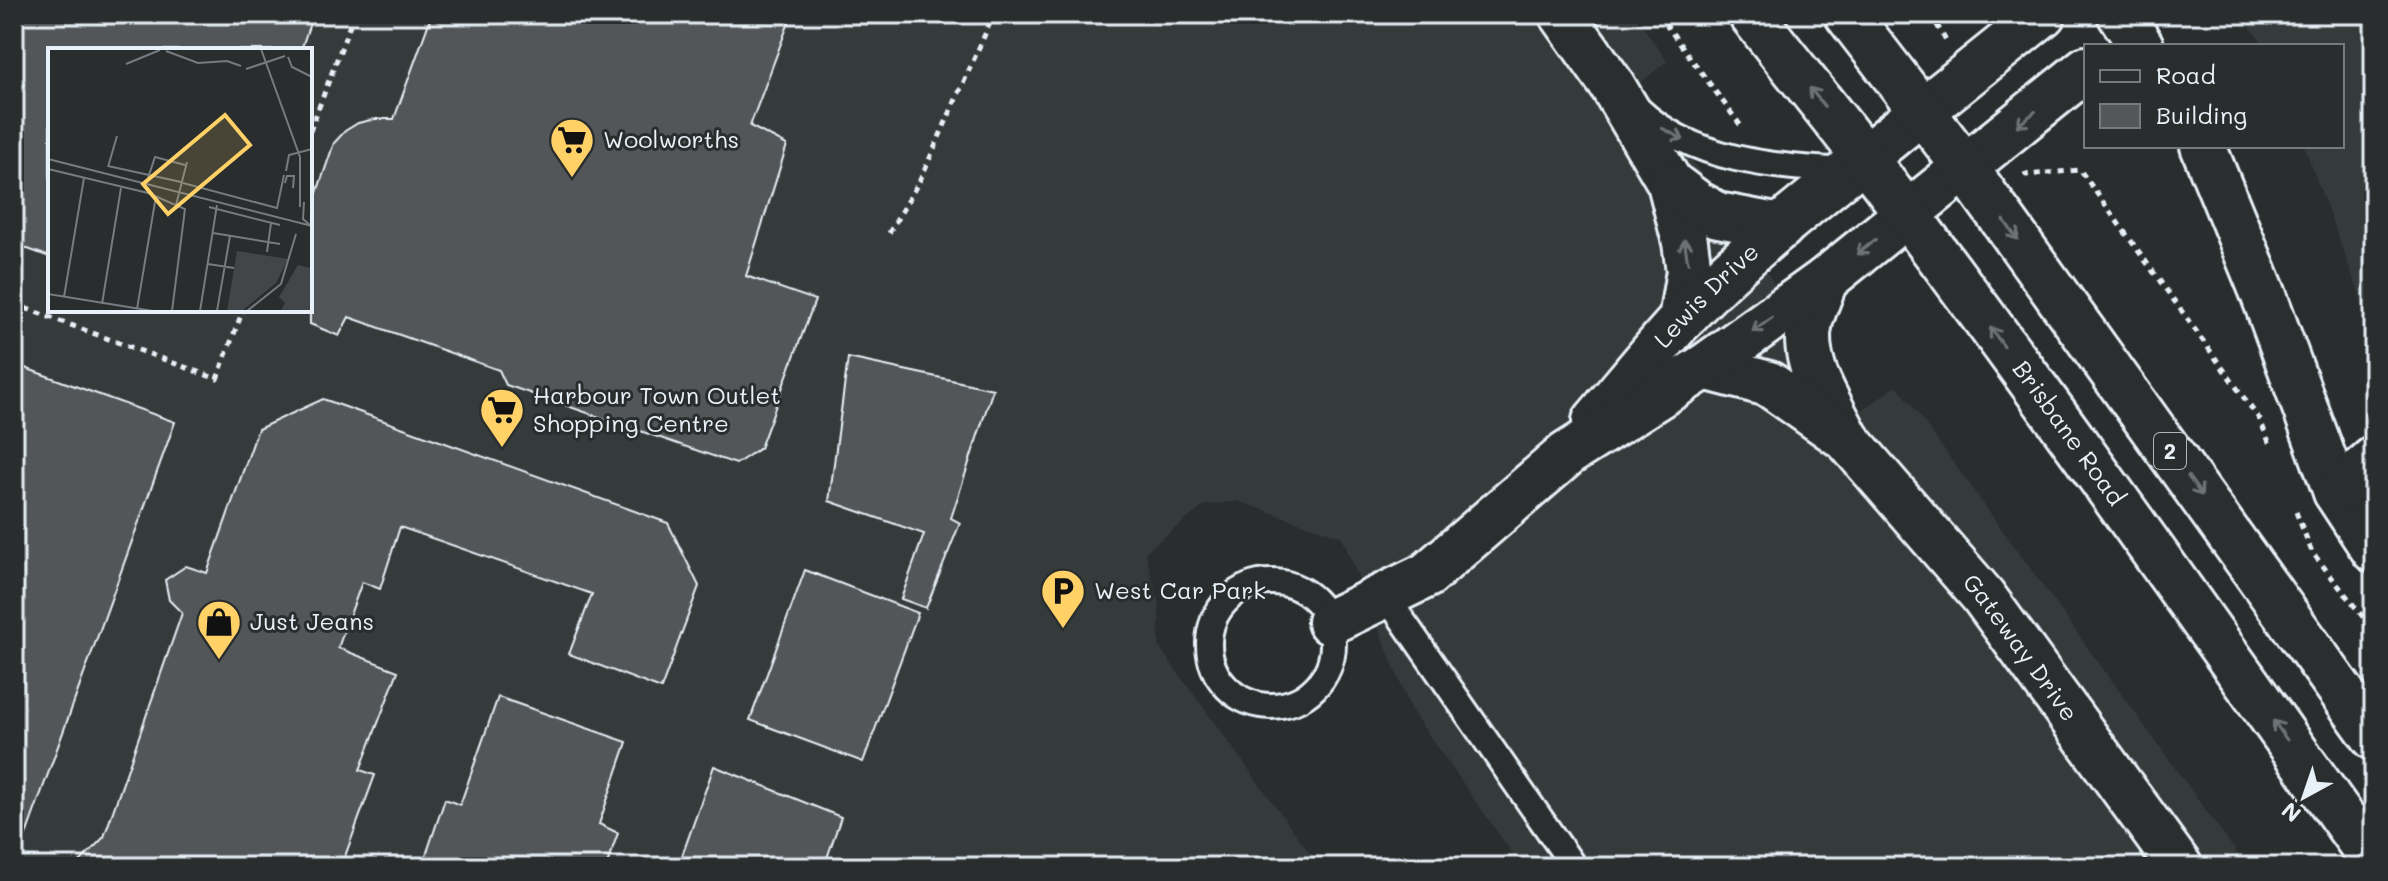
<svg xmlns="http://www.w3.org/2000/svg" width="2388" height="881" viewBox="0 0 2388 881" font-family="Mali,sans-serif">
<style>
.built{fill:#363a3b;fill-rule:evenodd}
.building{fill:#535759;stroke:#e8f1f8;stroke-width:2}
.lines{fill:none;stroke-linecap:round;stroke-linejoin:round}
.lane-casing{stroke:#e8f1f8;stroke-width:30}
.street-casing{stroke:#e8f1f8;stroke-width:50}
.secondary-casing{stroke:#e8f1f8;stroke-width:50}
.highway-casing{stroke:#e8f1f8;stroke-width:50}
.path{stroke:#e8f1f8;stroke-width:5;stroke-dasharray:6 6;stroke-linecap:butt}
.lane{stroke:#2a2d2e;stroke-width:24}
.street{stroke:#2a2d2e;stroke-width:44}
.secondary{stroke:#2a2d2e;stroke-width:44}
.highway{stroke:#2a2d2e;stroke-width:44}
.oneway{stroke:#6c7275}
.labels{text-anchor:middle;stroke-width:6;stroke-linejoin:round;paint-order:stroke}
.shield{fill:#2a2d2e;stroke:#afb6bb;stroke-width:2}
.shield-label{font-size:22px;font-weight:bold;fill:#e8f1f8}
.poi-label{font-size:24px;fill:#e8f1f8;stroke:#2a2d2e;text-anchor:start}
.street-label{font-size:24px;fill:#e8f1f8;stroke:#2a2d2e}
.inset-road{fill:none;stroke:#767b7f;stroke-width:2}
.view{fill:#ffd166;fill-opacity:0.15;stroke:#ffd166;stroke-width:4}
.inset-edge{fill:none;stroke:#e8f1f8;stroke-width:4}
</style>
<rect width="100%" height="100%" fill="#2a2d2e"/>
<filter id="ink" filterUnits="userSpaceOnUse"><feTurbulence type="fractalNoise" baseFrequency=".0125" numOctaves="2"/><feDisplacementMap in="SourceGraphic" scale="16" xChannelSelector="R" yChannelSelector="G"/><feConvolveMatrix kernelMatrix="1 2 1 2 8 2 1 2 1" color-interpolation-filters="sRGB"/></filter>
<g filter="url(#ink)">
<g class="built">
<path d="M14,14h1620l33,47 -27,22 220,329 37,-27 350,482h-725l-111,-157 -69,-173 -104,-36 -33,4 -60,47 14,53v42l161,220h-1306zM50,50h260v260h-260z"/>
<path d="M2240,14h134v319l-70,-187h38v-100h-77z"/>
</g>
<g class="building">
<path d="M14,14h299l-12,36h-251v207l-36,-13z"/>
<path d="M432,14h360l-42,112 37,19 -41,131 69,24 -55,148 -24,16 -230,-79 -7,-15 -150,-53 -10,19 -29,-12v-111l24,-70 11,-12 13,-8 17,-4h19z"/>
<path d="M848,358l145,31 -42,129 9,5 -34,85 -25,-9 23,-65 -95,-33z"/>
<path d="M14,364l161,58 -157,435h-4z"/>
<path d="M323,399l345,124 31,63 -38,103 -92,-35 23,-60 -192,-67 -20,62 -18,-7 -24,66 60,23 -38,99 15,5 -34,92h-266l29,-30 78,-224 -13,-13 -4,-20 21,-14 21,7 51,-144z"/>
<path d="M805,570l113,43 -55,149 -113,-42z"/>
<path d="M498,697l129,45 -28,82 19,9 -12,34h-184l23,-68 15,6z"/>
<path d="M714,766l127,51 -17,50h-146z"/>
</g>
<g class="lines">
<g class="lane-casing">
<g id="lane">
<path d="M1638,109c55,52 136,58 209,62"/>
<circle cx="1271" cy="644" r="62"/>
<path d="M1385,595l189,272"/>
</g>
</g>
<g class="street-casing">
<g id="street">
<path d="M1562,14l50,71 58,98 15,59 4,29 -8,49"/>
<path d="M2120,14l21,32"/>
<path d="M1922,111l121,-97"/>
<path d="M2203,146l60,147 73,199 38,58"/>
<path d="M1965,167l121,-98"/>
<path d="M1670,183l28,21 20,11 63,12"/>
<path d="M1825,280c-4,13 -11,27 -15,41 -10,41 19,81 36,116"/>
<path id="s1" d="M1704,367l65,17 78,55 136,157 197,271"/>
<path d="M2336,492l38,-33"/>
</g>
</g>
<g class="secondary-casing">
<g id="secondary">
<path id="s2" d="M1595,421c39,-46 77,-95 121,-137 65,-62 138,-116 206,-173"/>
<path d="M1330,622l97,-47 140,-121 137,-87 121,-87 140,-113"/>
</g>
</g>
<g class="highway-casing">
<g id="highway">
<path id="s3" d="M1751,14c38,49 78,97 116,147 175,230 340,466 507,701"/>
<path d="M1847,14l118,153 409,570"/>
</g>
</g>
<g class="path">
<path d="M1658,14l83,112"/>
<path d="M1931,14l15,27"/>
<path d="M310,131l44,-117"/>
<path d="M2025,172l1,3 54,-5 180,250 11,27"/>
<path d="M889,233l32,-55 73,-164"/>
<path d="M14,304l203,75 26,-69"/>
<path d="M2296,512l16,40 62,79"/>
</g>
<use href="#lane" class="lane"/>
<use href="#street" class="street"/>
<use href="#secondary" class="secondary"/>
<use href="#highway" class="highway"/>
</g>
<defs><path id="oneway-shaft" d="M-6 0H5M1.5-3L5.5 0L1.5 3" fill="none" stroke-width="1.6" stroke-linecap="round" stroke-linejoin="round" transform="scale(2)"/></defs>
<g class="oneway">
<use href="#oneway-shaft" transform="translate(1817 97) rotate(-128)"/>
<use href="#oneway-shaft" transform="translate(2026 119) rotate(141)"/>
<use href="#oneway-shaft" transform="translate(1673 134) rotate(28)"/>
<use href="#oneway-shaft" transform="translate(2011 230) rotate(54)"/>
<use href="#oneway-shaft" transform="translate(1866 247) rotate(141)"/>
<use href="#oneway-shaft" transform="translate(1686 251) rotate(-99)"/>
<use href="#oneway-shaft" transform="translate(1762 325) rotate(144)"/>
<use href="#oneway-shaft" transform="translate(1997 337) rotate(-126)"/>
<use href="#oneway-shaft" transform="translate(2195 486) rotate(54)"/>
<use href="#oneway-shaft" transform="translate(2280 730) rotate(-125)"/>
</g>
</g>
<defs>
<g id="supermarket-pin" transform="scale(2.3)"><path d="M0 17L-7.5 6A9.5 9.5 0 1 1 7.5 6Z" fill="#ffd166" stroke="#2a2d2e"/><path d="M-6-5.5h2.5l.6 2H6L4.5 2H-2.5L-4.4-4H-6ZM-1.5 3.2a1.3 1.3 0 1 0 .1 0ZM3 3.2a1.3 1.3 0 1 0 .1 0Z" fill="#111"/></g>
<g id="parking-pin" transform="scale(2.3)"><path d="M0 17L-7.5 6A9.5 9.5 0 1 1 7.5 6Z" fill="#ffd166" stroke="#2a2d2e"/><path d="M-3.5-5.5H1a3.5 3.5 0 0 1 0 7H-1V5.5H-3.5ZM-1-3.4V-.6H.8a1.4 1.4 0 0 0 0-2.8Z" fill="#111"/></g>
<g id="shop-pin" transform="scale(2.3)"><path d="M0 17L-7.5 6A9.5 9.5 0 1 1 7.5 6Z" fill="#ffd166" stroke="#2a2d2e"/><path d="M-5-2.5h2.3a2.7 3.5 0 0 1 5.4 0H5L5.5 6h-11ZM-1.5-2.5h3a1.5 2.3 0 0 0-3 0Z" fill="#111"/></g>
</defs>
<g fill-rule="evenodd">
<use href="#supermarket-pin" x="572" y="140"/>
<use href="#supermarket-pin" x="502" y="410"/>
<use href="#parking-pin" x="1063" y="591"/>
<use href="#shop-pin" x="219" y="622"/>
</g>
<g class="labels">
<rect class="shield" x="2154" y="433" width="32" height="36" rx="6"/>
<g class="shield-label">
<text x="2170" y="459">2</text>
</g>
<g class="poi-label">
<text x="603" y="148">Woolworths</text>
<text x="533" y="404">Harbour Town Outlet<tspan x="533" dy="28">Shopping Centre</tspan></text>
<text x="1094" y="599">West Car Park</text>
<text x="250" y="630">Just Jeans</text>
</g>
<g class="street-label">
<text dy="8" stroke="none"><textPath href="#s2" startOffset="168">Lewis Drive</textPath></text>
<text dy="8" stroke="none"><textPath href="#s3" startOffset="526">Brisbane Road</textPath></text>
<text dy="8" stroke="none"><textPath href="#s1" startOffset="434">Gateway Drive</textPath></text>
</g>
</g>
<g transform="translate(48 48)">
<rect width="264" height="264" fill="#2a2d2e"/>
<path d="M189,203l51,8 -12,24 -34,28h-15zM250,217l14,3v43h-31l4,-8 -6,-6z" fill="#424648"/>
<path class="inset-road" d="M213,1l39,108v50M118,3l32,12 29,-2 14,5M240,9l4,10 20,10M78,16l34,-14M198,21l39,-13M0,111l264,67M60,118l73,16M60,119l9,-31M0,121l100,24 37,16 -13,102M238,123l3,-16 23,-6M100,130l7,-21 30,8M135,135l94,25 7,-33M237,135l2,-7h7l-1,12M256,154l-1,17 7,6M128,157l11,-43M161,159l71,18M165,185l67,11M219,204l4,-29M160,216l26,4M0,246l105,17M16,249l20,-119M54,256l19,-116M89,261l19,-113M152,263l17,-106M169,263l13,-75M199,263l34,-27 15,-50"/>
<path class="view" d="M177,67l25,30 -82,69 -25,-30z"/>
<rect width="264" height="264" class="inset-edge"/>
</g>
<rect width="2388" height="881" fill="none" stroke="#2a2d2e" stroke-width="48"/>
<rect x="24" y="24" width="2340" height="833" fill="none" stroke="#e8f1f8" stroke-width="3" filter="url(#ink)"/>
<rect x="2084" y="44" width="260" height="104" fill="#2a2d2e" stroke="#767b7f" stroke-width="2"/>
<rect x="2100" y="70" width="40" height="12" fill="#2a2d2e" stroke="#767b7f" stroke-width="2"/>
<text x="2156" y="84" font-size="24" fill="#e8f1f8">Road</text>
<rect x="2100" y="104" width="40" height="24" fill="#535759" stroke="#767b7f" stroke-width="2"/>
<text x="2156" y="124" font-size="24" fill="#e8f1f8">Building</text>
<g transform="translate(2304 797) rotate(220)" stroke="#2a2d2e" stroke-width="6" paint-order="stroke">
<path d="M0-6L14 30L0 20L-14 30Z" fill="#e8f1f8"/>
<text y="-12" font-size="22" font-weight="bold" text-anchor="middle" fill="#e8f1f8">N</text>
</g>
</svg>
